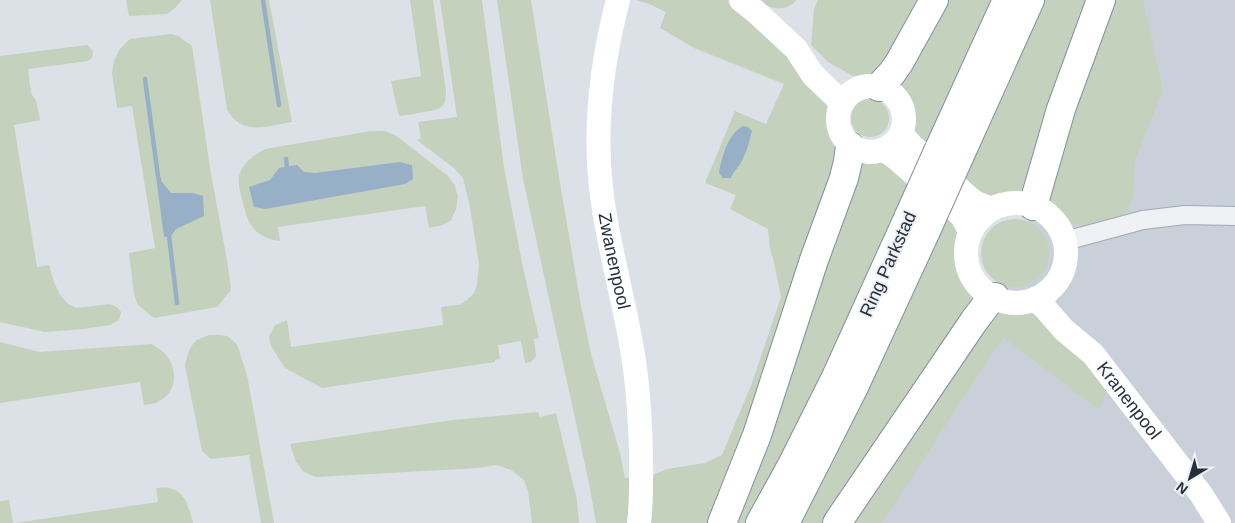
<svg xmlns="http://www.w3.org/2000/svg" width="1235" height="523" viewBox="0 0 1235 523" font-family="Arial,sans-serif">
<style>
.built{fill:#cad0d9}
.green{fill:#c3d1bd;fill-rule:evenodd}
.water{fill:#97b0c7}
.lines{fill:none;stroke-linecap:round;stroke-linejoin:round}
.stream{stroke:#97b0c7;stroke-width:4.5}
.street-casing{stroke:#a2a8b1;stroke-width:20}
.highway-casing{stroke:#848f9d;stroke-width:30}
.street{stroke:#eff1f5;stroke-width:18}
.secondary{stroke:#fff;stroke-width:24}
.highway{stroke:#fff;stroke-width:28}
.highway-bridge-casing{stroke:#848f9d;stroke-width:30;stroke-linecap:butt}
.highway-bridge{stroke:#fff;stroke-width:28}
.labels{text-anchor:middle;stroke-width:4;stroke-linejoin:round;paint-order:stroke}
.street-label{font-size:18px;fill:#262f3d;stroke:#ecf0f4}
</style>
<rect width="100%" height="100%" fill="#dce1e7"/>
<path class="built" d="M1124,0h111v523h-367l73,-100z"/>
<g class="green">
<path d="M126,0h56l-7,8 -8,6 -38,2z"/>
<path d="M210,0h59l23,122c-19,3 -43,12 -58,-3 -3,-3 -5,-7 -7,-10z"/>
<path d="M410,0h23l13,92c0,17 -8,18 -23,20 -8,2 -16,3 -24,4l-8,-35 30,-5z"/>
<path d="M440,0h42l22,168 18,95 17,75 -5,1 2,17 -5,6 -6,1 -4,-22 -23,4 2,14 -5,1v2l-173,26 -37,-20 -14,-22 -2,-9 6,-12 12,-5 4,27 152,-22 -2,-18 18,-2 8,-5 7,-7 3,-8 2,-21 -10,-62 -6,-24 -9,-10 -37,-28 4,-2 -3,-16 39,-5z"/>
<path d="M497,0h34l29,183 21,123 10,48 29,99 5,25h9l-3,45h-35l-7,-40 -66,-304z"/>
<path d="M636,0h92l40,33 60,69 3,24 10,24 -125,373h-68l5,-48 14,-6 38,-6 17,-8 30,-72 29,-86 -7,-35 -4,-13 -2,-20 -38,-20 6,-14 -31,-12 30,-72 31,13 18,-40 -90,-36 -34,-20 6,-16 -17,-8zM738,129l14,5 -10,27 -11,15 -12,-3c2,-16 8,-31 19,-44z"/>
<path d="M755,0h42c-14,14 -27,8 -42,0z"/>
<path d="M818,0h179l-64,133 39,29 69,-162h102l20,90 -28,70 -2,39 -9,18 -41,9 -21,-7 -12,-12 -4,-9 -18,1 -16,-2 -17,4 -16,-2 -63,-60 -7,-33 -16,-23 -22,-7h-18l-25,-14 -17,-17 3,-36z"/>
<path d="M171,34l7,2 14,10 18,122 18,98 3,24 -14,17 -63,11 -16,-13 -4,-11 -5,-41 26,-5 -23,-142 -15,2 -5,-35 2,-12 5,-11 11,-11z"/>
<path d="M87,45l6,6 -1,7 -4,3 -60,8 3,24 5,8 4,19 -26,5 23,142 12,-2 5,17 6,13 8,9 8,4 34,-4 7,3 4,5 -2,8 -9,5 -27,4 -38,3 -45,-10v-266z"/>
<circle cx="870" cy="118" r="19"/>
<path d="M371,131h14l10,4 52,40 7,9 4,12 -2,13 -5,11 -8,5 -14,3 -4,-22 -147,21 2,14c-28,-4 -32,-18 -38,-42 -2,-7 -5,-19 -2,-26 5,-12 14,-18 25,-24z"/>
<path d="M862,157l20,1 31,19 -110,245 -55,101h-23z"/>
<path d="M948,213l12,22 -1,23 8,25 14,15 -151,225h-35z"/>
<circle cx="1015" cy="253" r="34"/>
<path d="M1006,307l18,2 19,5 65,74 -9,22 -96,-73 -121,186h-38l143,-211z"/>
<path d="M209,335h11l7,1 10,8 10,31 27,148h-13l-12,-68 -38,4 -9,-8 -17,-85c2,-9 4,-20 12,-26 3,-2 8,-3 12,-5z"/>
<path d="M0,342l39,10 113,-8c4,3 10,6 13,10 13,14 13,38 -6,47 -4,3 -10,3 -15,4l-4,-23 -140,21z"/>
<path d="M538,412l2,5 16,-4 21,87 2,23h-47l-4,-32 -4,-11 -13,-10 -14,-5 -19,3 -162,9 -12,-5 -8,-10 -6,-18 163,-24z"/>
<path d="M156,488c4,0 9,-1 13,0 17,3 20,21 24,35h-178l143,-21z"/>
<path d="M9,500l4,23h-13v-22z"/>
</g>
<g class="water">
<path d="M743,126l5,1 4,4c-2,10 -6,21 -10,30 -4,7 -9,11 -11,17h-8l-4,-5c2,-15 9,-39 24,-47z"/>
<path d="M400,162l12,3 1,14 -8,5 -140,25 -11,-2 -5,-20 21,-7 9,-12 18,-3 7,7 11,1z"/>
<path d="M156,176h4l2,6 9,11h22l10,3 1,20 -28,13 -5,7 -7,1z"/>
</g>
<g class="lines">
<g class="stream">
<path d="M263,0l16,105"/>
<path d="M145,79l13,97"/>
<path d="M286,159l1,8"/>
<path d="M169,236l8,67"/>
</g>
<g class="street-casing">
<path id="street" d="M1065,241l78,-21 42,-5 50,1"/>
</g>
<g class="highway-casing">
<g id="highway">
<path d="M879,87l13,-14 7,-10 35,-63"/>
<path d="M939,149l68,-149"/>
<path d="M956,164l74,-164"/>
<path d="M1033,206l28,-97 40,-109"/>
<path d="M722,523l35,-88 57,-175 30,-82 4,-17 2,-15"/>
<path d="M760,523l32,-58 44,-88 73,-161"/>
<path d="M785,523l69,-136 72,-156"/>
<path d="M837,523l137,-202 15,-20 6,-4"/>
</g>
</g>
<use href="#street" class="street"/>
<g class="secondary">
<path id="s1" d="M618,0c-16,61 -24,125 -17,188 6,54 22,107 31,161 6,34 8,68 9,102 0,24 1,48 -2,72"/>
<path d="M741,0l14,11 41,38 17,26 24,23 4,6"/>
<circle cx="871" cy="119" r="33"/>
<path d="M902,131l2,6 9,10 55,50 8,6 16,6"/>
<path d="M884,150l13,9 65,57 8,15"/>
<circle cx="1016" cy="253" r="50"/>
<path id="s2" d="M1035,299l9,8 20,23 29,24 108,140 18,29"/>
</g>
<use href="#highway" class="highway"/>
<g class="highway-bridge-casing">
<g id="highway-bridge">
<path d="M909,216l30,-67"/>
<path d="M926,231l30,-67"/>
</g>
</g>
<use href="#highway-bridge" class="highway-bridge"/>
</g>
<g class="labels">
<g class="street-label">
<text dy="6" stroke="none"><textPath href="#s1" startOffset="264">Zwanenpool</textPath></text>
<text transform="translate(888 264) rotate(-66)" y="6">Ring Parkstad</text>
<text dy="6" stroke="none"><textPath href="#s2" startOffset="139">Kranenpool</textPath></text>
</g>
</g>
<g transform="translate(1190 478) rotate(218)" stroke="#ecf0f4" stroke-width="4" paint-order="stroke">
<path d="M0-4L9 19L0 12L-9 19Z" fill="#262f3d"/>
<text y="-8" font-size="14" font-weight="bold" text-anchor="middle" fill="#262f3d">N</text>
</g>
</svg>
